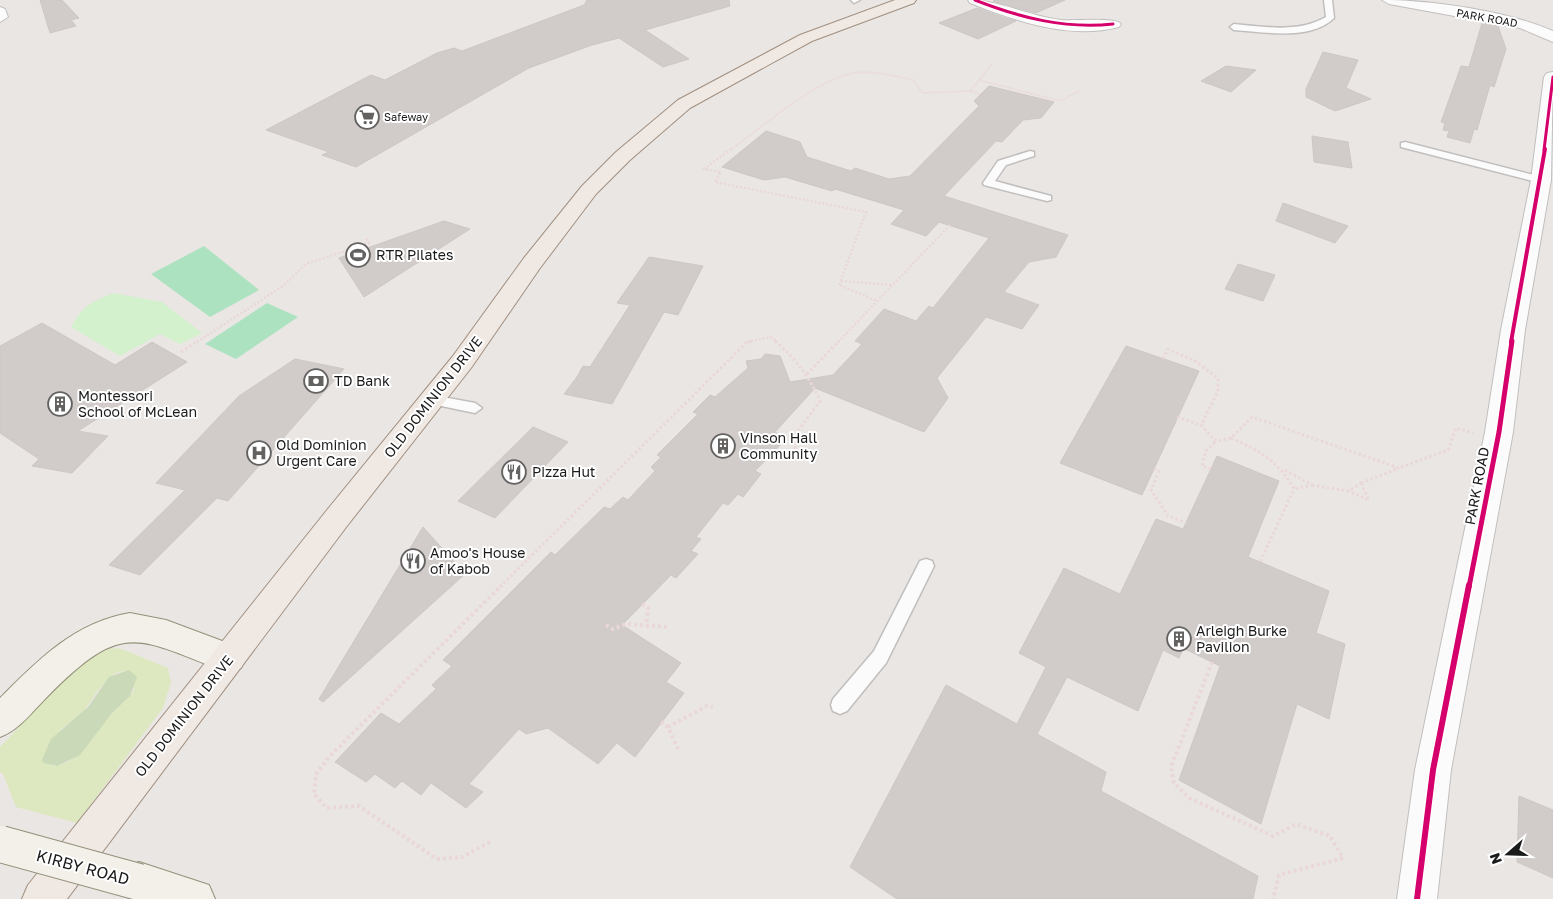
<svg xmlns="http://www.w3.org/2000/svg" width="1553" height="899" viewBox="0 0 1553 899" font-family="'Golos Text',sans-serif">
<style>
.grass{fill:#dee8c0;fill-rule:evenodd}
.forest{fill:#cad9b7}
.park{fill:#d3f1cc}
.pitch{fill:#ade2c1}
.building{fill:#d1ccca;stroke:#cdc7c4}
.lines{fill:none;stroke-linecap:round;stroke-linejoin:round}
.lane-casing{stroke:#c1bfbe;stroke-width:3}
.street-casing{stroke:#c1bfbe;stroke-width:2}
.secondary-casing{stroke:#94907b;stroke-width:2}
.primary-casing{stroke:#a08f80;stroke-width:2}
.path-far3{stroke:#ead7d8;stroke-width:2;stroke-dasharray:1 1;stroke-linecap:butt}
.path-far2{stroke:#ead7d8;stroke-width:2.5;stroke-dasharray:2 2;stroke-linecap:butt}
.path-far1{stroke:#ead7d8;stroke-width:3;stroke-dasharray:2.5 2.5;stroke-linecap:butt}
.path{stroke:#ead7d8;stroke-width:4;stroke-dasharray:3 3;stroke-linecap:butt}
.lane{fill:#fcfbfb;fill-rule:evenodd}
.street{fill:#fcfbfb;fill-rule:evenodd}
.secondary{fill:#f2f0e8;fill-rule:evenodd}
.primary{fill:#f0e8e2;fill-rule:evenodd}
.secondary-bridge-casing{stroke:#94907b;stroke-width:38;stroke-linecap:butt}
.secondary-bridge{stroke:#f2f0e8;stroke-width:36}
.cycleway-far3-casing{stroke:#fff;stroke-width:5}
.cycleway-far2-casing{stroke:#fff;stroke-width:6}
.cycleway-far1-casing{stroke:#fff;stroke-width:8}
.cycleway-casing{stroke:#fff;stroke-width:9}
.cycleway-far3{stroke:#d6006c;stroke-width:3}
.cycleway-far2{stroke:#d6006c;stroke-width:4}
.cycleway-far1{stroke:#d6006c;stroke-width:5}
.cycleway{stroke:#d6006c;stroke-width:6}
.labels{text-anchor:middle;stroke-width:4;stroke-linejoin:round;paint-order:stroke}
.far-street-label{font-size:11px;fill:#1b1b1b;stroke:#fff}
.far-poi-label{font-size:11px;fill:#1b1b1b;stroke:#fff;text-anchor:start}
.poi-label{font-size:14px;fill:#1b1b1b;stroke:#fff;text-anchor:start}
.street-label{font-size:14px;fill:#1b1b1b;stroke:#fff}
.near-street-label{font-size:16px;fill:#1b1b1b;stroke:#fff}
</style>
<rect width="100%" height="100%" fill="#eae6e3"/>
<path class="grass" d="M110,648l12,1 46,19 3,14 -8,26 -86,115 -61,-16 -13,-33 -3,-2v-25l75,-79 7,-6zM129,670l5,20c-5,9 -14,15 -22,23 -18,20 -30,51 -60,53l9,-37 22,-17 16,-23 17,-16z"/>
<path class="forest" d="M129,670l8,7 -7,19 -18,17 -32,42 -23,11 -13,-3 -2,-3 9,-21 37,-32 21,-30z"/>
<path class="park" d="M113,293l49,9 40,31 -22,11 -20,-10 -40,22 -49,-29c12,-21 20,-25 42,-34z"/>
<g class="pitch">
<path d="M204,246l55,44 -49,27 -59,-43z"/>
<path d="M267,303l31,14 -62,42 -31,-15z"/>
</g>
<g class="building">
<path d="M40,0h22l17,18 -8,2 5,6 -26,7z"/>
<path d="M587,0h142l1,6 -85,24 44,29 -26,8 -44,-29 -27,7 -63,23 -173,99 -34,-12 7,-3 -63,-22 105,-55 14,5 52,-27 17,-5 8,3 122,-46z"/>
<path d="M996,0h69l-29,13 -43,-12z"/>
<path d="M977,8l28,10 11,3 -38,18 -39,-16z"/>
<path d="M1482,23l16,3 8,23 -12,38 -4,-2 -13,45 -3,-1 -4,14 -23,-6 2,-6 -6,-1 2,-7 -4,-1 20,-56 8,1z"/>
<path d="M1323,52l35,8 -12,28 25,11 -36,12 -29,-14v-8z"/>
<path d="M1226,66l30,4 -25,22 -30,-11z"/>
<path d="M989,86l65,16 -13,16 -18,2 -21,22 -6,-1 -52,55 124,39 -12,22 -27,5 -25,30 35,13 -17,24 -36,-12 -49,61 11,20 -24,34 -109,-44 -40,44 11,7 -31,32 6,3 -18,23 -5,-3 -10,11 -5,-2 -27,34 5,2 -10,12 7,3 -22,24 -5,-3 -49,50 59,38 -15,19 18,11 -49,64 -18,-14 -19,21 -50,-36 -22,6 -7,-5 -50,55 14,8 -17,16 -35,-25 -10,12 -19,-14 -7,7 -20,-14 -9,8 -31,-20 46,-49 18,11 37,-35 -4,-4 20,-19 -9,-6 108,-108 4,3 49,-48 6,2 13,-12 5,3 27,-29 -4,-4 10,-10 -4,-2 41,-41 -5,-2 17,-17 5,2 33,-29 -2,-7 15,-2 4,-5 15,2 10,26 43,-7 29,-31 -7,-3 29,-32 32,12 13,-15 4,2 56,-70 -50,-16 -13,14 -35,-12 13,-14 -69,-21 -3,2 -47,-14 -21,3 -42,-13 44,-36 34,11 7,15 44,14 4,-3 34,11 21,-3 69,-70 -5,-5z"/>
<path d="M1312,136l36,6 4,26 -38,-6z"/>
<path d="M1283,203l65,23 -13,17 -59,-22z"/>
<path d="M444,221l26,8 -106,68 -25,-39z"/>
<path d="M649,257l54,9 -25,49 -14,-3 -52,92 -48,-10 13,-17 6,-11 7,1 40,-62 -13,-2z"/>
<path d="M1238,264l37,11 -12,26 -38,-12z"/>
<path d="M42,323l73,42 37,-23 35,20 -109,69 30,5 -36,37 -40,-7 7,-7 -39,-26v-87z"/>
<path d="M1126,346l73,25 -57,124 -82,-32z"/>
<path d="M295,359l49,10 -116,132 -11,-3 -77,77 -31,-10 76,-75 -29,-7 83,-87z"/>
<path d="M533,427l35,15 -73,76 -37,-17z"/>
<path d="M1217,456l62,25 -31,76 81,34 -13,42 29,11 -16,75 -32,-15 -36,120 -82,-44 41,-114 -37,-18 -4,10 -16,-8 -25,61 -71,-34 -30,57 69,38 -5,19 157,85 -5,23h-356l-47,-32 96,-182 71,39 29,-57 -27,-14 45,-85 56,26 36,-75 27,10z"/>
<path d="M423,527l42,47 -142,128 -4,-3z"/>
<path d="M1519,796l34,14v68l-36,-16z"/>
</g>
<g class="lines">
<g class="lane-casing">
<g id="lane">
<path d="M851,0h9l-6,3z"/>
<path d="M1324,0h8l2,18c-23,23 -70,14 -100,12l-4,-3 4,-3c30,3 65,9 92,-7z"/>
<path d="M1405,142l140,36 1,2 -5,3 -140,-36v-4z"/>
<path d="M1030,151l4,1v4l-28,9 -11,16 56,15v4l-4,1 -63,-16 -1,-2 15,-22z"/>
<path d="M432,395l43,8 7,5 -7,5 -48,-10 -2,-3z"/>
<path d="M926,559l6,2 2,5 -48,97 -39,48 -7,3 -7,-3 -2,-6 2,-6 41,-48 46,-90z"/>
</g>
</g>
<g class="street-casing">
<g id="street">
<path d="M968,0c32,0 60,16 93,20 12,1 55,-3 60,4l-2,3c-50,13 -103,-6 -149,-24z"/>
<path d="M1382,0c50,0 125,11 171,31v11l-33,-14 -131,-24z"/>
<path d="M0,7l5,2 3,8 -8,5z"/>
<path d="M1553,72l-2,108 -26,150 -12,102 -62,338 -14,129h-40l18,-129 70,-338 16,-102 30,-150 13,-103 3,-4z"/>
</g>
</g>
<g class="secondary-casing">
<g id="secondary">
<path d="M130,613l36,7 75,28 5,10 -5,10 -12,5c-94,-35 -104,-55 -183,25 -14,14 -27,32 -46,39v-39c38,-38 75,-76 130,-85z"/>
<path d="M139,862l70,23 6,14h-83l-7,-3 -6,-14 6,-14z"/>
</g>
</g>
<g class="primary-casing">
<path id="primary" d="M895,0h21l-2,3 -102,38 -122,67 -60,52 -34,34 -56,74 -69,100 -124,158 -280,373h-45l6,-14 299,-375 126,-154 71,-98 58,-72 34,-34 62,-52 122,-65z"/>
</g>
<g class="path-far3">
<path d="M979,80l81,21 19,-10"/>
<path d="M970,91l11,3"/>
<path d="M730,150c33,-23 80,-66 119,-76 20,-5 45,2 65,6l8,13 48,-2 22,-27"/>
</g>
<g class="path-far2">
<path d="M731,149l-27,20 17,3 -6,10 151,30 -27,73 38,16"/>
<path d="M841,281l51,4"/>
<path d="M197,342l86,-56 23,-22 63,-21 -4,-6"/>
<path d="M747,342l24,-5 6,5"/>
<path d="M838,342l112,-117"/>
</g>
<g class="path-far1">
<path d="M775,341c21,18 34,35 45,60l-22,30 -5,14 7,9"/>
<path d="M181,352l17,-11"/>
<path d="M1163,359l5,-10 27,12 23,17v13l-17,34"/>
<path d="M807,374l32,-33"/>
<path d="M1177,417l24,8 15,16 15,-3 21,-21 147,51 49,-18 8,-22 17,5"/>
<path d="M1231,438c28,12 48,24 63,51l-34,73"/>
<path d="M1154,469l5,2 -8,19 17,26 18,7"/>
<path d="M1211,469l-9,-3 4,-15 10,-10"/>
<path d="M1285,470l27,15 -18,4"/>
<path d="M1361,483l38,-15"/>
<path d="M1361,483l8,17 -21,-9z"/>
<path d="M1312,485l36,6"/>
<path d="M500,587l247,-245 6,-1"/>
</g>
<g class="path">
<path d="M642,604l6,4 -2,17"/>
<path d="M606,625l7,4 13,-5 42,3"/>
<path d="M1212,662l-41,105 3,16 15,15 84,38 23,-12 34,12 13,22 -64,17 -6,24"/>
<path d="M661,722l7,5 10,22"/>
<path d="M668,727l39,-21 6,1"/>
<path d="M490,842l-28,15 -25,2 -78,-53 -32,2 -13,-14 2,-20 14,-18 172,-171"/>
</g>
<use href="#lane" class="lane"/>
<use href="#street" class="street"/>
<use href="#secondary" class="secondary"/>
<use href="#primary" class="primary"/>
<g class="secondary-bridge-casing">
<path id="secondary-bridge" d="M1,844l138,38"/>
</g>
<use href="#secondary-bridge" class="secondary-bridge"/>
<g class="cycleway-far3-casing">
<g id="cycleway-far3">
<path d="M975,0c46,18 89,29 138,24"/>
<path d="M1544,150l9,-73"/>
</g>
</g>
<g class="cycleway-far2-casing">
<path id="cycleway-far2" d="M1511,342l34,-193"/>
</g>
<g class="cycleway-far1-casing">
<path id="cycleway-far1" d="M1469,587l30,-155 13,-91"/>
</g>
<g class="cycleway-casing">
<path id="cycleway" d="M1417,899l16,-129 36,-185"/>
</g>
<use href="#cycleway-far3" class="cycleway-far3"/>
<use href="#cycleway-far2" class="cycleway-far2"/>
<use href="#cycleway-far1" class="cycleway-far1"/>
<use href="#cycleway" class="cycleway"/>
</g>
<defs>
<g id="supermarket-ring" transform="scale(1.25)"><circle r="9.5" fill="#fff" stroke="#636261" stroke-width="1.5"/><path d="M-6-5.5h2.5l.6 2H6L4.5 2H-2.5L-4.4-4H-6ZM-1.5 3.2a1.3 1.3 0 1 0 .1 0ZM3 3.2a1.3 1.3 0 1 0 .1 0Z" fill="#636261"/></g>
<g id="stadium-ring" transform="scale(1.25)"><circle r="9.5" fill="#fff" stroke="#636261" stroke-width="1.5"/><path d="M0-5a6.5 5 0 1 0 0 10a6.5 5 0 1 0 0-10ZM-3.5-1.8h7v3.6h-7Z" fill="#636261"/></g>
<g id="bank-ring" transform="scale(1.25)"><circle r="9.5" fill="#fff" stroke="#636261" stroke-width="1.5"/><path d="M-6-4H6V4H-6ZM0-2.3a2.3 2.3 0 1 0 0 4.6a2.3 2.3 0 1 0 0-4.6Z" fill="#636261"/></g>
<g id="building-ring" transform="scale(1.25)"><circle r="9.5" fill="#fff" stroke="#636261" stroke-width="1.5"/><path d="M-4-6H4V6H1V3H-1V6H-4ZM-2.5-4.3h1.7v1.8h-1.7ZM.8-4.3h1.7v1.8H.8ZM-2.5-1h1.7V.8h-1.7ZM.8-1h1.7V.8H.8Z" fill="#636261"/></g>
<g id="hospital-ring" transform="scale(1.25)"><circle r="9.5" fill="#fff" stroke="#636261" stroke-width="1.5"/><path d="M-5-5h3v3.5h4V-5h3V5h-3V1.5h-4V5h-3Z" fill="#636261"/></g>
<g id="restaurant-ring" transform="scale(1.25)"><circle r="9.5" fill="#fff" stroke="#636261" stroke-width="1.5"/><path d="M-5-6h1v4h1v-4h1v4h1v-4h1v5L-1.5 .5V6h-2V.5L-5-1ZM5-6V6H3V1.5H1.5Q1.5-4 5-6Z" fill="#636261"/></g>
</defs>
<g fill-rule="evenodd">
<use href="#supermarket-ring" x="367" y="117"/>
<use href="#stadium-ring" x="358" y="255"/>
<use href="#bank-ring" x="316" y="381"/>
<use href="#building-ring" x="60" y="404"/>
<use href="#building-ring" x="723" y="446"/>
<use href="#hospital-ring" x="259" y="453"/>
<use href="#restaurant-ring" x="514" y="472"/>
<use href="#restaurant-ring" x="413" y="561"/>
<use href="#building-ring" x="1179" y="639"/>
</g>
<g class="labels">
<g class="far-street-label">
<text transform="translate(1487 18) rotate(10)" y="4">PARK ROAD</text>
</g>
<g class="far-poi-label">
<text x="384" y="121">Safeway</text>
</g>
<g class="poi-label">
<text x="376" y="260">RTR Pilates</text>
<text x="334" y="386">TD Bank</text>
<text x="78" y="401">Montessori<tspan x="78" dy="16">School of McLean</tspan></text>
<text x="740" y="443">Vinson Hall<tspan x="740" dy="16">Community</tspan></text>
<text x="276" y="450">Old Dominion<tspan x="276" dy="16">Urgent Care</tspan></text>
<text x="532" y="477">Pizza Hut</text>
<text x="430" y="558">Amoo's House<tspan x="430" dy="16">of Kabob</tspan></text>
<text x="1196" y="636">Arleigh Burke<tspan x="1196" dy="16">Pavilion</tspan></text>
</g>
<g class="street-label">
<text transform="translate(433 397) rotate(-52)" y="5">OLD DOMINION DRIVE</text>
<text transform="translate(1477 486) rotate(-79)" y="5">PARK ROAD</text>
<text transform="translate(184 716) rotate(-52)" y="5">OLD DOMINION DRIVE</text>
</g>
<g class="near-street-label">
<text transform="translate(83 867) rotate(15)" y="6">KIRBY ROAD</text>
</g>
</g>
<g transform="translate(1508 854) rotate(250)" stroke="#ffffff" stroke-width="4" paint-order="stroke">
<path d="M0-4L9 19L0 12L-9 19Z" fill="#1b1b1b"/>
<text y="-8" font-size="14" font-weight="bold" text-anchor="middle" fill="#1b1b1b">N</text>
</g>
</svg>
